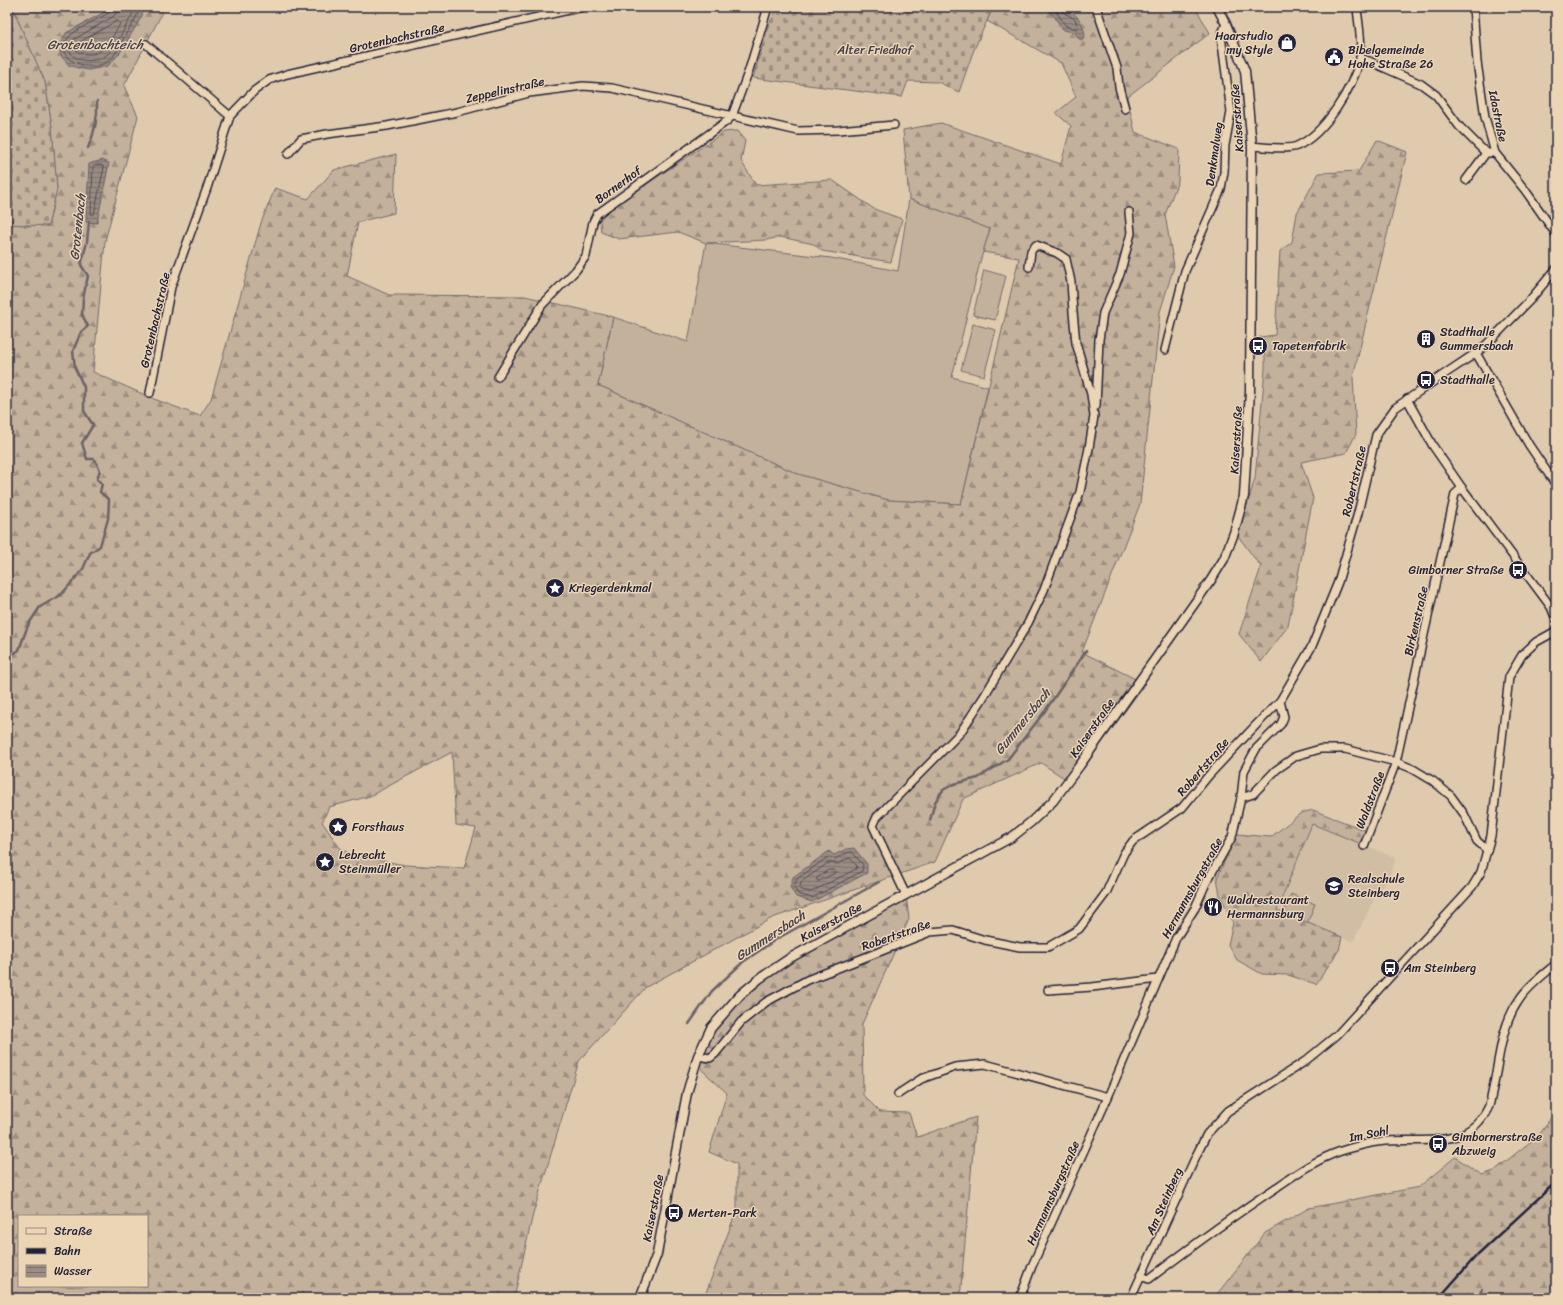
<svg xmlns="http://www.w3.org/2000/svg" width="1563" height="1305" viewBox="0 0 1563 1305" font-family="Sriracha,sans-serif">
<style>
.built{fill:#d0bda4}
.grass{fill:#c3b19c;stroke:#726a6c}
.forest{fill:url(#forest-firs);stroke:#726a6c;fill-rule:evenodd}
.cemetery{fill:url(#cemetery-stones);stroke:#726a6c}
.water{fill:url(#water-rules);stroke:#6a6266}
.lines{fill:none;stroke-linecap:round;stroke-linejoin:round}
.shore{stroke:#524c58;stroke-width:1}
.stream{stroke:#6a6266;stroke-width:2.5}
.minor-casing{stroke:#22223b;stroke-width:10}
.tertiary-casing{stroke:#22223b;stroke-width:11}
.minor{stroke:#ebd5b4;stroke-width:7}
.tertiary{stroke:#ebd5b4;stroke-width:8}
.rail{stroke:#22223b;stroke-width:2.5}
.labels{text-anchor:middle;stroke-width:3;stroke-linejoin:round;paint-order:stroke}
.poi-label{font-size:12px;fill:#22223b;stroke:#ebd5b4;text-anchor:start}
.street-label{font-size:12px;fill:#22223b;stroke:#ebd5b4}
.park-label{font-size:12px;fill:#423f4e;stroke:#ebd5b4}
.water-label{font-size:13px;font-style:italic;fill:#464251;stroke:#ebd5b4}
</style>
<defs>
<pattern id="forest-firs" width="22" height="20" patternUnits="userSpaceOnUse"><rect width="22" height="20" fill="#c3b19c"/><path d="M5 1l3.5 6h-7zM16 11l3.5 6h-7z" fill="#9e9080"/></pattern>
<pattern id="cemetery-stones" width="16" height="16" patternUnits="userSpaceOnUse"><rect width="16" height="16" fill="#c3b19c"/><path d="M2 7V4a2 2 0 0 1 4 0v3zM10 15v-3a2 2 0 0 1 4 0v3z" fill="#9e9080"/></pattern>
<pattern id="water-rules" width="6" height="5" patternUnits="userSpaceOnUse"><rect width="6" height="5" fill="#9a8c83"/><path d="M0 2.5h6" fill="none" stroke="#7d726c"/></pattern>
</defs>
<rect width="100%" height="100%" fill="#dfcaad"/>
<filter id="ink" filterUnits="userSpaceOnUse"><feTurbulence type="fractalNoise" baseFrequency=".025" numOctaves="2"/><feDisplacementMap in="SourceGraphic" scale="8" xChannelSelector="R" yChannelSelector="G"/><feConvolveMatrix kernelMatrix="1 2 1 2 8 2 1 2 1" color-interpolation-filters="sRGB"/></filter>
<g filter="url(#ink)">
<path class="built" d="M1312,824l84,34 -9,23 -9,10 -25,51 -76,-32z"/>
<g class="grass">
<path d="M909,199l81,30 -10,33 -28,115 36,10 -27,117 -73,-4 -90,-26 -200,-89 15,-68 75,25 18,-99 125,15 67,13z"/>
<path d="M984,270l22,6 -11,44 -22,-5z"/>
<path d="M973,324l23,6 -12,46 -23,-6z"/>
<path d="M1291,894l24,10 -17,42 -23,-11z"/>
</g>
<g class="forest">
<path d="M12,7h102l-48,26 22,37 20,-4 35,-58v-1h21l-5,12 -35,67 14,30 -33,125 -12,131 61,27 46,17 11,-17 50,-176 14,-35 33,11 26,-29 62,-16 -2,59 -36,9 -11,54 42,19 136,1 88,21 -15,68 200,89 90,26 73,4 58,-246 -36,-6 7,-23 -81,-30 -6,-69 38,-7 120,41 10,-38 -15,-13 20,-16 -15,-34 -74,-42 6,-14h202l15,26 -83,64 8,35 44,17 -1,32 -13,34 9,51 -14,46 -20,192 -58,148 63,32 -73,99 -31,-20 -78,36 -28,63 -163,56 -126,69 -67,74 -46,153 -19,84h-507v-1074l41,2 9,-37 -5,-62 -7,-45zM452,752l4,73 20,3 -12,40 -59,-3 -53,-10 -12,-7 -18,-26 7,-15 41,-11zM19,1216h128v70h-128z"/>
<path d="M737,131l8,10 -4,20 15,24 76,-5 42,29 28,10 -11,43 -69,-11 -8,-7 -34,-7 -14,3 -60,3 -28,-11 -59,7 -18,-7 -1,-12 10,-11 114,-77z"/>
<path d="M1377,140l30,12 -54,225 3,57 -10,19 -45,9 12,36 -25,128 -27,36 -22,-28 22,-67 -23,-31 17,-58 10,-109v-12l-5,-20 15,-2 5,-84 12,-9 5,-29 22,-40 40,-2z"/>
<path d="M1313,810l54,21 -8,12 -47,-19 -35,86 65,27 -3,13 -23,34 -28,-9 -26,-1 -25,-14 -9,-15 5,-23 -13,-27 -3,-17 20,-44 34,3 30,-24z"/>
<path d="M906,895l3,24 -47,105 1,71 17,17 29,1 8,24 59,-20 -16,181h-256l33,-89v-45l-28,-12 18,-59 -25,-23 -4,-14 13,-28 48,-49z"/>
<path d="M1556,1110v188h-342l51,-65 44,-25 110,-21 36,-30 27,18 12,-4 46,-37z"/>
</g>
<g class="cemetery">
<path d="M7,7h5l33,75 7,45 5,62 -9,37 -41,-2z"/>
<path d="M779,7h214l-20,45 -14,40 -21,-10 -30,-1 -6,16 -149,-19 16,-54z"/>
</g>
<g class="water">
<path d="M114,7h29l-1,9 -22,37 -12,13 -20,4 -10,-2 -9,-3 -8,-9 -1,-13 6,-10z"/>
<path d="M1049,7c4,0 9,-1 13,0 13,3 23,17 23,30l-4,3 -3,-2 -3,-5 -11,-3 -3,-3 -7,-11 -5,-4z"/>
<path d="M102,160l7,3 -12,60 -11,-1 3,-58z"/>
<path d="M854,848l13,16v9l-55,29 -16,-5 -6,-10 3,-10 36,-26 5,4 12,-6z"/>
</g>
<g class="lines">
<g class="shore">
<path d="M113,7l-2,5c-9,5 -37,18 -42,25 -20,22 21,36 38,25 9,-6 14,-19 19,-28 6,-9 12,-17 13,-27"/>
<path d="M118,7l-1,5 -3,4 -41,24c-13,20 18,25 31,17 11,-7 22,-32 29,-44l1,-6"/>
<path d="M1053,7l13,19 11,3 1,-2 -3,-8 -12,-7 -2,-5"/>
<path d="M117,21l2,1 1,2c-8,13 -15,32 -33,30 -4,0 -8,-1 -11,-4l1,-6z"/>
<path d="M95,165h6l3,2 -10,47 -2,1 -1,-2 2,-46z"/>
<path d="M852,852l11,13 -1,6 -50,27 -14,-4 -4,-7 3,-8 31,-22 7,2 12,-6z"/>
<path d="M850,858l7,8 -1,3 -45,23 -9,-2 -2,-3 1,-5 27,-19 9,1z"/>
<path d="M829,870h5l1,3 -16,8h-2v-3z"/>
</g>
<g class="stream">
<path d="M88,148c7,-16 10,-30 9,-47"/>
<path d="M7,658l12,-8 9,-25 12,-18 21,-12 22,-26 7,-16 10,-7 8,-27 1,-19 -9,-8 2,-8 -5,-5 3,-9 -6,-11h-7l-5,-16 11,-18 -9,-14v-24l-9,-19 -2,-17 8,-19 7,-6 -6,-11 1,-17 5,-22 -7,-11 6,-23 2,-21"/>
<path d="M930,820l5,-18 8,-12 11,-6 24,-6 30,-19 37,-48 41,-60"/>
<path d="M689,1024l23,-33 31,-29 32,-22 104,-58"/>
<path d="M1480,1298l-1,-3 3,-6"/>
</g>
<g class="minor-casing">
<g id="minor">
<path d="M1096,7l21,61 2,19 6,22"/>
<path d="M1473,7l4,55 8,55 10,36 30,37 31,44"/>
<path d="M146,44l84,72"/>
<path d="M1360,58l9,3 52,23 15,11 23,31 27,27h9"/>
<path d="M1252,146c11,1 36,4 45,0 28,-12 56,-59 63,-87 3,-14 -2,-37 -3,-52"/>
<path d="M288,154l13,-15 26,-5 60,-8 70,-14 72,-19 54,-7 29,2 186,43 40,-1 56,-5"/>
<path d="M1466,180l20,-27"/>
<path d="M1165,350l20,-79 36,-82 3,-17 1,-27 6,-33 -10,-76 5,-12"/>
<path d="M1476,353l53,92 27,40"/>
<path d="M498,377l44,-72 34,-35 10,-14 7,-34 4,-8 130,-93 5,-5 17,-46 19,-63"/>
<path d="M150,393l21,-106 36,-99 23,-72 24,-25 15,-11 18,-6 295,-67"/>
<path d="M1407,399l26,47 29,42 89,119 5,12"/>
<path d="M1096,406l3,-66 4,-27 17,-39 11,-41 -2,-21"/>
<path d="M1241,798l12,-4 23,-24 20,-14 24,-7h25l51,13 17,7 20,12 18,15 13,18 13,27 10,9"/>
<path d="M1364,846l32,-84 59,-268 7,-6"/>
<path d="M906,895l-33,-69 4,-9 83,-84 23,-35 45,-75 16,-33 36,-98 9,-44 5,-32 -3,-22 -15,-51 -3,-31 -2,-30 -5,-23 -9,-6 -21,-8 -5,6 -2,16"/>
<path d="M1048,990l44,-3 66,-8"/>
<path d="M698,1056l12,2 5,-4 26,-32 25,-20 41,-22 123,-48 23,-2 32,10 35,7h28l31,-18 27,-36 18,-40 9,-12 49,-33 27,-33 48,-51 23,-23 32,-55 26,-64 20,-69 18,-78 19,-27 48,-33 33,-22 10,-8 44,-45 26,-31"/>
<path d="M898,1094l23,-15 34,-12 30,-3 123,33"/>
<path d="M1141,1276l8,3c42,-32 84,-63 128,-92 20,-14 40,-28 64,-36 13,-4 30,-9 44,-10 39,-3 84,9 104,-35 10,-35 9,-76 30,-106 9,-14 24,-25 37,-36"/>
<path d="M1020,1298l12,-32 76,-169 68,-159 19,-30 11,-25 26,-46 9,-39 3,-27 12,-22 25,-25 3,-7 -4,-16"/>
<path d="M1131,1298l66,-144 10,-20 21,-23 76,-49 33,-27 135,-148 9,-15 10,-36 18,-159 13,-22 14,-13 20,-11"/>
</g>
</g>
<g class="tertiary-casing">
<path id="tertiary" d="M640,1298l17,-44 30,-161 11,-37 13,-28 29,-33 19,-16 31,-21 222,-121 19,-15 22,-21 27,-36 131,-185 13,-21 10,-26 10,-37 6,-105 2,-245 -7,-75 -19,-47 -9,-17"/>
</g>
<use href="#minor" class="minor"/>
<use href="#tertiary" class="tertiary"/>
<path class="rail" d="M1439,1298l39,-44 78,-72"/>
</g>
</g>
<defs>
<g id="shop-disc" transform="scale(1)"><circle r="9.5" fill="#22223b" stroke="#ebd5b4"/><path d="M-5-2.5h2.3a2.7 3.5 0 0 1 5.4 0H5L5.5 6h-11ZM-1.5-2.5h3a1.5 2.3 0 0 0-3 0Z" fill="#fff"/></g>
<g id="civic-disc" transform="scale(1)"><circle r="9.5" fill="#22223b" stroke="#ebd5b4"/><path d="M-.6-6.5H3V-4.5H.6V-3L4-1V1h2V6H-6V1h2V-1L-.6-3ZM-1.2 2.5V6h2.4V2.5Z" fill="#fff"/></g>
<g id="building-disc" transform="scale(1)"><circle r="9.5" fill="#22223b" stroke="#ebd5b4"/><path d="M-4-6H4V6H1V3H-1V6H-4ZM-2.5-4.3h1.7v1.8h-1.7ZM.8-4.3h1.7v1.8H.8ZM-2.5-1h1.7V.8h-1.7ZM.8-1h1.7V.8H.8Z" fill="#fff"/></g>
<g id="bus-disc" transform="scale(1)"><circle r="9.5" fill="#22223b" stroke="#ebd5b4"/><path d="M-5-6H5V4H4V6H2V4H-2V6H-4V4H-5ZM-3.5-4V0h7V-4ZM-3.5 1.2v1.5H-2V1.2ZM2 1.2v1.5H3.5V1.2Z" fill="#fff"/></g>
<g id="sight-disc" transform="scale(1)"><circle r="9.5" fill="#22223b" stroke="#ebd5b4"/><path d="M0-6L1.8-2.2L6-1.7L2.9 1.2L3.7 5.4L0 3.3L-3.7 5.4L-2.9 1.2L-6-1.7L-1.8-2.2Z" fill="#fff"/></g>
<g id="school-disc" transform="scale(1)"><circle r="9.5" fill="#22223b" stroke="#ebd5b4"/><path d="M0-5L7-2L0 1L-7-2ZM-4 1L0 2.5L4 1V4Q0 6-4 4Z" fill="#fff"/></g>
<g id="restaurant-disc" transform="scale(1)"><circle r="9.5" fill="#22223b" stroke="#ebd5b4"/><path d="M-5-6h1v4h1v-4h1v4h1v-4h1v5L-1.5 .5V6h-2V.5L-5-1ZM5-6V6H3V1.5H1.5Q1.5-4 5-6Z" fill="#fff"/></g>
</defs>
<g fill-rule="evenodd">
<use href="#shop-disc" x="1287" y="43"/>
<use href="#civic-disc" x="1334" y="57"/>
<use href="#building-disc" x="1426" y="339"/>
<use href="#bus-disc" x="1258" y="346"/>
<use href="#bus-disc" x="1426" y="380"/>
<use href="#bus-disc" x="1518" y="570"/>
<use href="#sight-disc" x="555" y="588"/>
<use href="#sight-disc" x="338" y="827"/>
<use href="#sight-disc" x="325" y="862"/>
<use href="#school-disc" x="1334" y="886"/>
<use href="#restaurant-disc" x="1213" y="907"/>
<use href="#bus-disc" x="1390" y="968"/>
<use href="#bus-disc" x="1438" y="1144"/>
<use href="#bus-disc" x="674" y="1213"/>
</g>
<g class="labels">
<g class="poi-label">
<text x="1273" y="40" text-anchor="end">Haarstudio<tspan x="1273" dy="14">my Style</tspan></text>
<text x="1348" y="54">Bibelgemeinde<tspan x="1348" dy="14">Hohe Straße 26</tspan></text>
<text x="1440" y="336">Stadthalle<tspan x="1440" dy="14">Gummersbach</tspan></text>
<text x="1272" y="350">Tapetenfabrik</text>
<text x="1440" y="384">Stadthalle</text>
<text x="1504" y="574" text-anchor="end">Gimborner Straße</text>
<text x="569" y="592">Kriegerdenkmal</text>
<text x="352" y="831">Forsthaus</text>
<text x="339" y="859">Lebrecht<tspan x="339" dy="14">Steinmüller</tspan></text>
<text x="1348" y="883">Realschule<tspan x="1348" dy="14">Steinberg</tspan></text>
<text x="1227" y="904">Waldrestaurant<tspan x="1227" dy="14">Hermannsburg</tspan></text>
<text x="1404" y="972">Am Steinberg</text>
<text x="1452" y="1141">Gimbornerstraße<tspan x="1452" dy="14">Abzweig</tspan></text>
<text x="688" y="1217">Merten-Park</text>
</g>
<g class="street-label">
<text transform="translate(397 38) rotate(-13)" y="4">Grotenbachstraße</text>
<text transform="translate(505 90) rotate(-13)" y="4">Zeppelinstraße</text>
<text transform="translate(1498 116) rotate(78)" y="4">Idastraße</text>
<text transform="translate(1237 118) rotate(-94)" y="4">Kaiserstraße</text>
<text transform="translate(1214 154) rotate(-82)" y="4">Denkmalweg</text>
<text transform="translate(618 185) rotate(-36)" y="4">Bornerhof</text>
<text transform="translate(155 320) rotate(-77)" y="4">Grotenbachstraße</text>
<text transform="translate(1236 440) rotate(-87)" y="4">Kaiserstraße</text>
<text transform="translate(1354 481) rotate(-77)" y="4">Robertstraße</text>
<text transform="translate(1416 621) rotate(-77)" y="4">Birkenstraße</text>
<text transform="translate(1092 728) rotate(-55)" y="4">Kaiserstraße</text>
<text transform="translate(1203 767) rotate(-49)" y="4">Robertstraße</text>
<text transform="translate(1370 800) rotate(-69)" y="4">Waldstraße</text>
<text transform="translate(1192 888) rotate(-61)" y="4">Hermannsburgstraße</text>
<text transform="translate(831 922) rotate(-29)" y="4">Kaiserstraße</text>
<text transform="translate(896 935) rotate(-19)" y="4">Robertstraße</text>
<text transform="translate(1369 1134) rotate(-11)" y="4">Im Sohl</text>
<text transform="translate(1053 1193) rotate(-66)" y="4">Hermannsburgstraße</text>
<text transform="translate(1164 1201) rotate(-66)" y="4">Am Steinberg</text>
<text transform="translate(653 1208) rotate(-79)" y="4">Kaiserstraße</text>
</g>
<g class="park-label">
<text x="875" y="54">Alter Friedhof</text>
</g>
<g class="water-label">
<text x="95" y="49">Grotenbachteich</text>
<text transform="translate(77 227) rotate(-84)" y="5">Grotenbach</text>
<text transform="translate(1022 721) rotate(-51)" y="5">Gummersbach</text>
<text transform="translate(770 935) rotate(-33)" y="5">Gummersbach</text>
</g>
</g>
<rect width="1563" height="1305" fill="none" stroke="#ebd5b4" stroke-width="24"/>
<rect x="12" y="12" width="1539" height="1281" fill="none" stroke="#22223b" stroke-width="1.5" filter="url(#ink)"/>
<rect x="18" y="1215" width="130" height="72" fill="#ebd5b4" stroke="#9b8d84"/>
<rect x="26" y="1228" width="20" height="6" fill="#ebd5b4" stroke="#9b8d84"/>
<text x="54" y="1235" font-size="12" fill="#22223b">Straße</text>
<rect x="26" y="1248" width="20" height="6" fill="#22223b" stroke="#9b8d84"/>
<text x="54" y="1255" font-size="12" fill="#22223b">Bahn</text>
<rect x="26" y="1265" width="20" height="12" fill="url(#water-rules)" stroke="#9b8d84"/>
<text x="54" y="1275" font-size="12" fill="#22223b">Wasser</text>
</svg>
